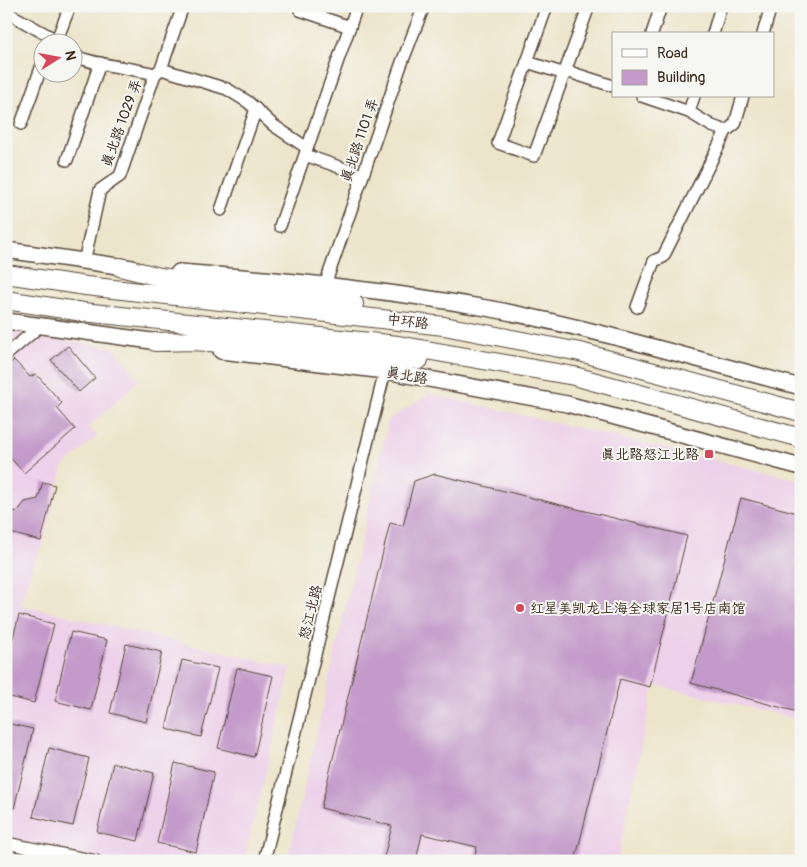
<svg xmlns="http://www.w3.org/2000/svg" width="807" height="867" viewBox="0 0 807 867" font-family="Pangolin,'LXGW WenKai TC',sans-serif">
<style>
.built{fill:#edd0e9}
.building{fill:#c39ac9}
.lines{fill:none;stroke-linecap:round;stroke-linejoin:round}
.minor-casing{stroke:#564638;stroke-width:14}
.major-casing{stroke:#564638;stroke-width:18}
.highway-casing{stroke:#564638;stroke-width:20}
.minor{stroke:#fff;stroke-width:11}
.major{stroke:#fff;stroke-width:15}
.highway{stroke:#fff;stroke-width:18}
.poi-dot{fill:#d1495b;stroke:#f6f6f2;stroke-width:2}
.labels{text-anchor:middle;stroke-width:4;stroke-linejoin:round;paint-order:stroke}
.street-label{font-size:14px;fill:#3b2a1e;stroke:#f6f6f2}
.poi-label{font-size:14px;fill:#3b2a1e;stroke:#f6f6f2;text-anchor:end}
</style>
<rect width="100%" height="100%" fill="#f6f6f2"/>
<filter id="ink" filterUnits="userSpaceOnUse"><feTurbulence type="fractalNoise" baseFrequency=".02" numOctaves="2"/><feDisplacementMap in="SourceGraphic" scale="10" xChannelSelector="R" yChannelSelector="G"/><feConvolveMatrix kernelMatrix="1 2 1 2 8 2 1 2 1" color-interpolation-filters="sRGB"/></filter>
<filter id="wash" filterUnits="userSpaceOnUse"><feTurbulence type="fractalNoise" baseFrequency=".0096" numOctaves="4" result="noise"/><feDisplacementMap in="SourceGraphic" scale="20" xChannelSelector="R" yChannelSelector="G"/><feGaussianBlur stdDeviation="1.12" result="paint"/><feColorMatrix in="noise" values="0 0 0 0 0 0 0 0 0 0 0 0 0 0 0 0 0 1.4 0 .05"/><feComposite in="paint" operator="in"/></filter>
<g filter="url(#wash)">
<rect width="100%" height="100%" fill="#ede5cb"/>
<g class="built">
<path d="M6,330l108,18 25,32 -50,47 8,9 -34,31 -19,73 -16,37 -7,28 270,63 -47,193h-238z"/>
<path d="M430,394l371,86v240l-147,-35 -37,176h-330l102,-442z"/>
</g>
<g id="blocks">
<g class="building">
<path d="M68,346l27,32 -16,14 -28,-32z"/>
<path d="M14,360l16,17 6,-3 26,29 -5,5 18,21 -51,44 -18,-20v-86z"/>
<path d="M435,474l252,62 -37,151 -30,-8 -45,182h-43l-25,-6 -1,6h-33l4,-14 -55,-13 -6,27h-33l9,-35 -71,-18 69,-285 13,3 11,-45z"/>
<path d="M43,482l12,3 -14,56 -35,-9 5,-22 6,2 8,-10 13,-3z"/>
<path d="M741,498l60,16v199l-110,-30z"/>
<path d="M19,615l35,9 -20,79 -28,-7v-32z"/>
<path d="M71,632l36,8 -16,70 -36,-9z"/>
<path d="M126,644l36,8 -16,70 -36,-9z"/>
<path d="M182,660l36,8 -17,69 -35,-8z"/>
<path d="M237,668l36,8 -19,81 -36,-9z"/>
<path d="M6,723l27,6 -19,80 -8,-2z"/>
<path d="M49,748l40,10 -16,68 -40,-9z"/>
<path d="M113,763l41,10 -16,68 -41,-9z"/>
<path d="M175,763l39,9 -18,80 -39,-9z"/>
</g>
</g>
</g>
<g filter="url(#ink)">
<use href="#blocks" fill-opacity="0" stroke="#564638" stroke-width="1"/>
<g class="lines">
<g class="minor-casing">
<g id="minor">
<path d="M301,6l-1,4 50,17"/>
<path d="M547,6l-49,137 36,13 55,-150"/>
<path d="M6,12l54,30"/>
<path d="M652,34l9,-28"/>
<path d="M713,34l8,-28"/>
<path d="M763,34l8,-28"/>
<path d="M56,42l14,-36"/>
<path d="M72,55c26,11 56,12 83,19"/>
<path d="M527,62l38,12"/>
<path d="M161,69l66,20 21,13 25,23 34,23"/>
<path d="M566,71l47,15"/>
<path d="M642,96l47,16 23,14 14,5"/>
<path d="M689,112l5,-16"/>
<path d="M21,124l21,-59"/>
<path d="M305,155l57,20"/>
<path d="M67,160l33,-97"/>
<path d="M221,210l35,-101"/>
<path d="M280,226l77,-220"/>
<path d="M84,262l16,-72 20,-14 35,-102 6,-5 22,-63"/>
<path d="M325,285l76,-220 23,-59"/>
<path d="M637,307l17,-46 9,-4 63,-126 9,-7 8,-28"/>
<path d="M6,355l34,-29"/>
<path d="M6,843l90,18"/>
<path d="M264,861l121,-490"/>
</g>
</g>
<g class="major-casing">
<g id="major">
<path d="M6,250l126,18"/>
<path d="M179,272c105,8 210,18 313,37 104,20 206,51 309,78"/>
<path d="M6,321l160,22"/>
<path d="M221,351l164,20 182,33 234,63"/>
</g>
</g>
<g class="highway-casing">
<g id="highway">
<path d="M120,267l40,10 194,27"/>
<path d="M6,274l80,12 358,40 136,26 221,60"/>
<path d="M6,300l77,12 315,33 176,31 227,62"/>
<path d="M155,342l38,-1 159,11 67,8"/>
</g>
</g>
<use href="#minor" class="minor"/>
<use href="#major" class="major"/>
<use href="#highway" class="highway"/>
</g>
</g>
<g class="poi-dot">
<rect x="704" y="449" width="10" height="10" rx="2.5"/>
<circle cx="520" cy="608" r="5"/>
</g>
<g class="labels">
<g class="street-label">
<text transform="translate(121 123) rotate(-70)" y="5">真北路 1029 弄</text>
<text transform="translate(359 140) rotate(-71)" y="5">真北路 1101 弄</text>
<text transform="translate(408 321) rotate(7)" y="5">中环路</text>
<text transform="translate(407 375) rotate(10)" y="5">真北路</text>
<text transform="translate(310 612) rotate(-76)" y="5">怒江北路</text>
</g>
<g class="poi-label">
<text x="699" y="459">真北路怒江北路</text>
<text x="530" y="613" text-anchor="start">红星美凯龙上海全球家居1号店南馆</text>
</g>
</g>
<rect width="807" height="867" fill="none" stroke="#f6f6f2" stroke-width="25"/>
<rect x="612" y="32" width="162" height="65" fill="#f6f6f2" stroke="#aba49d"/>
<rect x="622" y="49" width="25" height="8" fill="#ffffff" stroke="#aba49d"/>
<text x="657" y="58" font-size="15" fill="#3b2a1e">Road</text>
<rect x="622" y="70" width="25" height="15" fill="#c39ac9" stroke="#aba49d"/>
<text x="657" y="82" font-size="15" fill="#3b2a1e">Building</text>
<g transform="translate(58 58) rotate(79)"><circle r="24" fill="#f6f6f2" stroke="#aba49d"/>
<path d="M0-4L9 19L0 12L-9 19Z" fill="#d1495b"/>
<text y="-8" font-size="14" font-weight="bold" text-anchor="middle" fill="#3b2a1e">N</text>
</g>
</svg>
